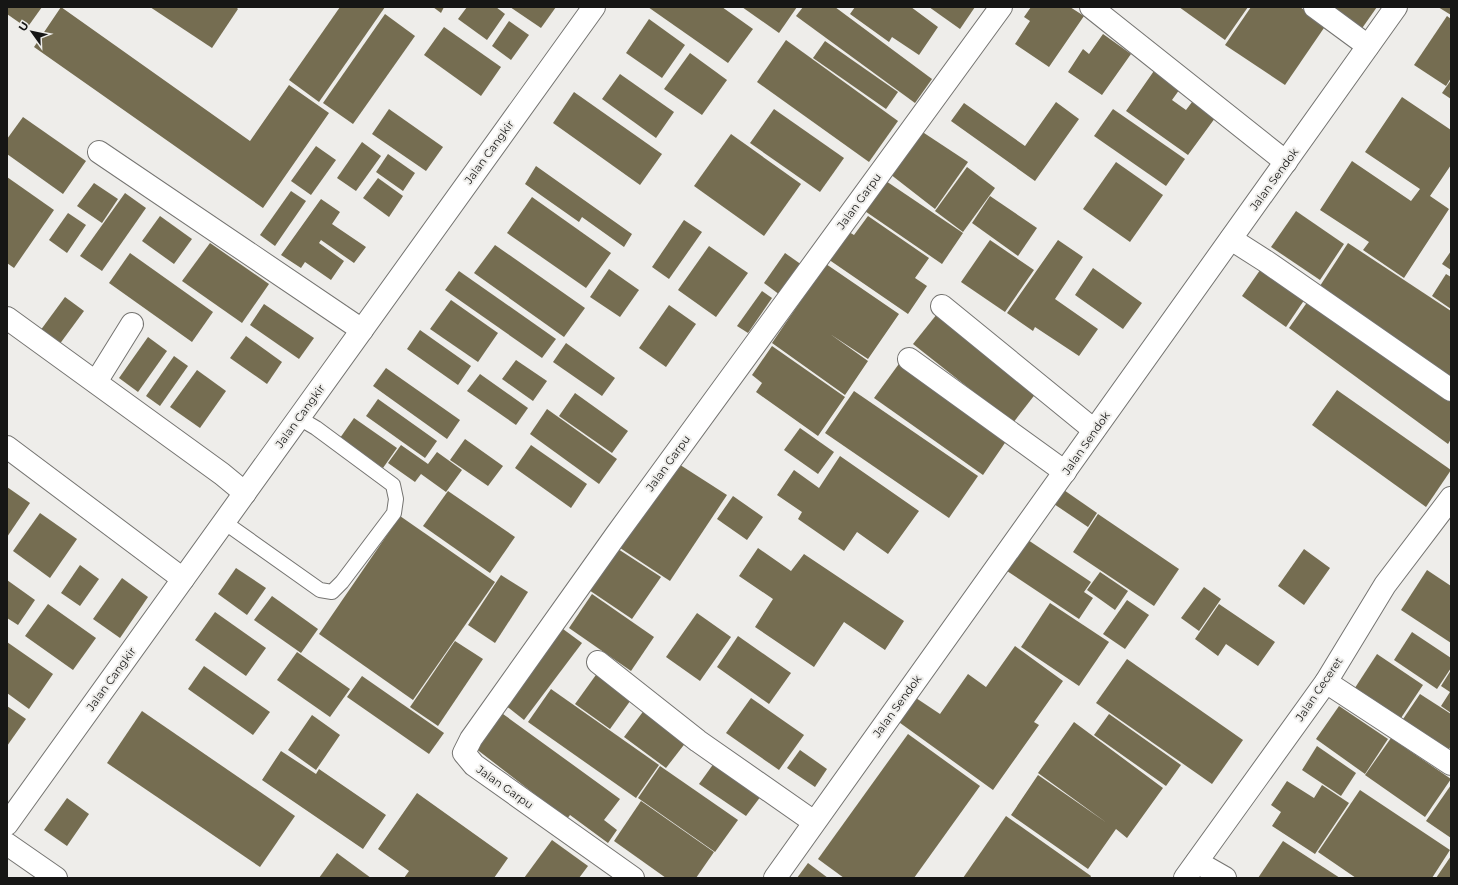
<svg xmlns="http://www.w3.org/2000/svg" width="1458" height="885" viewBox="0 0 1458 885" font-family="Montserrat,sans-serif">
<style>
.building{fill:#756d51}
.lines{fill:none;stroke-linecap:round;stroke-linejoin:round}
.lane-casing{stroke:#757471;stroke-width:16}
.street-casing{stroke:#757471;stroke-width:24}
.secondary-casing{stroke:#757471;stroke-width:24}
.lane{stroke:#fff;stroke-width:14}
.street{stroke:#fff;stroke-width:22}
.secondary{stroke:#fff;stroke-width:22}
.labels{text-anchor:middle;stroke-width:4;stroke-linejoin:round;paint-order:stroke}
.street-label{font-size:11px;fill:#161615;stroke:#eeedea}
</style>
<rect width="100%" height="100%" fill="#eeedea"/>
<g class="building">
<path d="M7,7h35l-15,21 -20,-14z"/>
<path d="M61,7l189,134 39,-56 40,28 -66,95 -229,-161z"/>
<path d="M150,7h86l2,2 -26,39z"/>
<path d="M340,7h45l-66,95 -30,-22z"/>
<path d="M433,7h11l-3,6z"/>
<path d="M467,7h29l9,7 -18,26 -29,-21z"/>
<path d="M510,7h46l-15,21z"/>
<path d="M648,7h74l31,22 -25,34z"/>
<path d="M742,7h55l-18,26z"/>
<path d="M803,7h32l97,72 -17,24 -119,-87z"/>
<path d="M855,7h56l27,20 -19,28 -27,-18 -3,5 -39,-28z"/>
<path d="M929,7h46l-15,22z"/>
<path d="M1031,7h39l14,9 -35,51 -34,-23 15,-23 -6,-4z"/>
<path d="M1179,7h69l-23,33z"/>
<path d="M1251,7h49l26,18 -41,60 -60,-40z"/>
<path d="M1320,7h57l-19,27z"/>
<path d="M1438,7h13v8z"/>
<path d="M385,14l30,22 -62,88 -30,-21z"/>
<path d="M1447,16l4,3v59l-5,8 -32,-21z"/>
<path d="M649,19l36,26 -23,33 -36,-25z"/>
<path d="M509,21l20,14 -18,25 -19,-14z"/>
<path d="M444,27l57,40 -20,29 -57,-41z"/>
<path d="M1103,34l28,20 -29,41 -34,-23 15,-23 6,5z"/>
<path d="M786,40l112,81 -29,41 -112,-80z"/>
<path d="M825,41l73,51 -12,17 -73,-51z"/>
<path d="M690,53l37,27 -25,35 -38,-26z"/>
<path d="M1156,68l26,18 -10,14 14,10 9,-12 23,16 -30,41 -62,-44z"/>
<path d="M620,74l54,38 -18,26 -54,-39z"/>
<path d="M1451,80v19l-9,-6z"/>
<path d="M574,92l88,62 -22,31 -87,-62z"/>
<path d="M1402,97l49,33v35l-21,31 19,13 -45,69 -41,-28 6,-8 -49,-32 32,-49 59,40 9,-12 -55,-37z"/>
<path d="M1056,102l23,17 -44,62 -84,-60 13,-18 61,43z"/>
<path d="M389,109l54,38 -17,24 -54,-37z"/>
<path d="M774,109l70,49 -24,34 -70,-49z"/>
<path d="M1113,109l72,50 -19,27 -72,-50z"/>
<path d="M23,117l63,44 -23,33 -56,-40v-15z"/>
<path d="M921,131l47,31 -33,47 -45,-35z"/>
<path d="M731,134l70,50 -37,52 -70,-50z"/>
<path d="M362,142l19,14 -25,35 -19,-13z"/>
<path d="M316,146l20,14 -25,35 -20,-14z"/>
<path d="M388,154l27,19 -12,18 -27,-19z"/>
<path d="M1116,162l47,33 -33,47 -47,-33z"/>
<path d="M536,166l96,68 -8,13 -42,-30 -3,5 -54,-38z"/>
<path d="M967,167l28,21 -32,44 -28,-21z"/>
<path d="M7,177l47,33 -40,58 -7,-5z"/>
<path d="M880,177l83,56 -21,31 -83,-57z"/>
<path d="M378,178l25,18 -14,21 -26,-19z"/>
<path d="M94,183l24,16 -16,24 -25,-17z"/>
<path d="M291,191l15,10 -31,45 -15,-11z"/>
<path d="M125,193l21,15 -44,63 -22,-15z"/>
<path d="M990,196l47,32 -19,28 -46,-33z"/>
<path d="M532,197l79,56 -25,35 -79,-55z"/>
<path d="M321,199l19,13 -8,12 34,23 -12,16 -33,-23 -2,3 25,18 -13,19 -26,-18 -4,6 -20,-13z"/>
<path d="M1296,211l48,33 -24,36 -49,-33z"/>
<path d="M68,213l18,12 -19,28 -18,-13z"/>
<path d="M160,216l32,23 -18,25 -32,-23z"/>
<path d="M868,216l61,42 -14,20 12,8 -19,28 -83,-57 19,-28 10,6z"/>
<path d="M684,220l18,12 -33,47 -17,-12z"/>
<path d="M990,240l44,30 -29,42 -44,-30z"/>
<path d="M1058,240l25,17 -28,42 43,30 -19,27 -44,-29 -2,4 -26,-18z"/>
<path d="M210,243l59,41 -27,39 -60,-42z"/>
<path d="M1348,243l103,68v67l-133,-89z"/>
<path d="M495,245l90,63 -21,29 -90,-64z"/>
<path d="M709,246l39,27 -32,44 -38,-27z"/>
<path d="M1451,251v19l-9,-6z"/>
<path d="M130,253l83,59 -21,30 -83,-59z"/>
<path d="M785,253l17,12 -22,30 -16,-12z"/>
<path d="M1265,263l44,30 -23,34 -44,-31z"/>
<path d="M826,264l73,50 -31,45 -38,-25 38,27 -23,34 -73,-52z"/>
<path d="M1093,268l49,35 -19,26 -48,-34z"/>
<path d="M609,269l30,21 -19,27 -30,-20z"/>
<path d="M459,271l97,68 -14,19 -97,-68z"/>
<path d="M1446,274l5,3v32l-19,-13z"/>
<path d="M762,291l10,7 -24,35 -11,-7z"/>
<path d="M1313,294l138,101v44l-3,5 -159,-116z"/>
<path d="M65,297l19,14 -25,34 -19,-14z"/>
<path d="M451,300l47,33 -20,29 -48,-33z"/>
<path d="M264,304l50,34 -15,21 -49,-34z"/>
<path d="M669,305l27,19 -30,43 -27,-19z"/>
<path d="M941,309l99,79 -27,35 -100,-79z"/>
<path d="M420,330l51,36 -13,19 -51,-36z"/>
<path d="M246,336l36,26 -15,22 -37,-26z"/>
<path d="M148,337l19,14 -29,41 -19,-14z"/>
<path d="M566,343l49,35 -13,18 -49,-34z"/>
<path d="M772,346l73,51 -27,39 -62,-44 6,-9 -10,-8z"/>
<path d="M174,356l14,10 -28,40 -14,-10z"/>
<path d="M516,360l31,21 -14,20 -31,-22z"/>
<path d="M901,361l108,76 -26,38 -109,-77z"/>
<path d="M386,368l74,52 -13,19 -74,-53z"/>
<path d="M197,370l29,21 -26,37 -30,-21z"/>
<path d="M480,374l48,34 -12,17 -49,-34z"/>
<path d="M1337,390l114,80 -25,37 -114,-82z"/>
<path d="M854,391l124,85 -29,42 -124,-85z"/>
<path d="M575,393l53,38 -16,22 -53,-37z"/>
<path d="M378,399l59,42 -12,17 -59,-42z"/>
<path d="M547,409l70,50 -18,25 -69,-50z"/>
<path d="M354,418l43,30 -14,20 -43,-30z"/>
<path d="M800,428l34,24 -16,22 -34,-24z"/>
<path d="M465,439l38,27 -15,20 -38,-26z"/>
<path d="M401,445l27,19 9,-12 25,18 -16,22 -25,-18 -6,8 -27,-19z"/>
<path d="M531,445l56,39 -16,24 -56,-40z"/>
<path d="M840,456l79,55 -31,43 -31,-22 -13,19 -46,-32 4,-7 -25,-17 17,-25 25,18z"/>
<path d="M674,461l53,34 -57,86 -53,-35z"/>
<path d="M7,487l23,16 -23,34z"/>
<path d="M1061,488l36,25 -9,14 -37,-25z"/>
<path d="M448,491l67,46 -25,36 -67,-47z"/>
<path d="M733,496l30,21 -16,23 -30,-21z"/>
<path d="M40,513l37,26 -27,39 -37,-27z"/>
<path d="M1098,514l81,55 -25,37 -81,-54z"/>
<path d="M400,516l95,66 -82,118 -94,-66z"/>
<path d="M1025,538l66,44 -7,10 9,6 -14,21 -75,-50z"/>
<path d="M758,548l33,23 13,-17 100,67 -19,29 -41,-28 -30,45 -59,-40 18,-28 -34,-23z"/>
<path d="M618,549l43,28 -29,42 -43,-29z"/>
<path d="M1304,549l26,19 -26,37 -26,-19z"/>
<path d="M80,565l19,14 -19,27 -19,-13z"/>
<path d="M236,568l30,20 -19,27 -29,-21z"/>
<path d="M1427,570l24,16v57l-50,-33z"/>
<path d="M1100,572l28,19 -13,19 -28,-20z"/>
<path d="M501,575l27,17 -33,51 -27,-18z"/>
<path d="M122,578l26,19 -28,41 -27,-19z"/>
<path d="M7,580l28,20 -17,25 -11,-7z"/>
<path d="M1204,587l17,12 -22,32 -18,-13z"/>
<path d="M592,594l62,43 -23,34 -62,-43z"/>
<path d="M272,596l46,33 -17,24 -47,-33z"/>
<path d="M1127,600l22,15 -24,34 -22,-15z"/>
<path d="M1050,603l59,39 -30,44 -58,-39z"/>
<path d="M48,604l48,34 -23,32 -48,-34z"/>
<path d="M1219,604l56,38 -17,24 -32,-22 -8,12 -23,-17z"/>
<path d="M215,612l51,36 -20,28 -51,-36z"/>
<path d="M697,613l34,24 -31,44 -34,-24z"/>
<path d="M563,629l19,14 -58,77 -19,-15z"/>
<path d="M1412,632l39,26v10l-14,21 -43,-29z"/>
<path d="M738,636l53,37 -22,31 -52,-37z"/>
<path d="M455,641l28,18 -45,67 -28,-19z"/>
<path d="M7,642l46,32 -24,35 -22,-16z"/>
<path d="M1015,646l48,35 -29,41 5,3 -46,65 -97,-70 17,-24 27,18 28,-40 18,13z"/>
<path d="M297,652l53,37 -20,28 -53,-37z"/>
<path d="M1377,654l46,31 -26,39 -46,-30z"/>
<path d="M1127,659l116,81 -31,44 -116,-81z"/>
<path d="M204,666l66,46 -17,23 -65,-46z"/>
<path d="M1451,670v43l-10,-7 9,-14 -9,-6z"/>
<path d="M598,672l35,25 -23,32 -35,-25z"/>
<path d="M362,676l82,57 -15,21 -82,-57z"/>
<path d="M551,689l108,76 -23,33 -108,-76z"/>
<path d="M1420,694l31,20v32l-6,9 -46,-30z"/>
<path d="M751,698l53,37 -25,35 -53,-37z"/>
<path d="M7,706l19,13 -19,27z"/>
<path d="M1339,706l49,33 -23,35 -49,-35z"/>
<path d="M645,709l45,28 -24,31 -42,-31z"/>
<path d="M142,711l153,105 -35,51 -153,-104z"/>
<path d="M503,714l117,85 -16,21 13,10 -9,13 -38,-28 -3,4 -92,-71z"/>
<path d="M1109,714l72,51 -15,21 -72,-51z"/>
<path d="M312,715l28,20 -24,35 -28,-20z"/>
<path d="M1074,722l89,66 -36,50 -11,-9 -28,40 -77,-54 27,-40 69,48 -69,-50z"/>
<path d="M908,734l72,52 -66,92h-70l-26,-19z"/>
<path d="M1391,738l60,41 -26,38 -60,-42z"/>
<path d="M1317,746l39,27 -15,23 -39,-26z"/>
<path d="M800,750l27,19 -12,18 -28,-19z"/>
<path d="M281,751l35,23 3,-5 67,46 -23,34 -101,-69z"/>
<path d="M717,759l47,33 -18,24 -47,-32z"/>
<path d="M660,766l78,54 -23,32 -77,-54z"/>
<path d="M1287,781l27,17 8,-13 27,18 -34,51 -43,-28 9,-14 -10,-7z"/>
<path d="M1451,785v53l-25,-17z"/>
<path d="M1360,790l90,60 -18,28h-76l-38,-26z"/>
<path d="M417,793l91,65 -14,20h-90l5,-7 -31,-22z"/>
<path d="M67,798l22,16 -22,32 -23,-16z"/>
<path d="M641,801l73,51 -18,26h-30l-52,-37z"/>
<path d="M1006,816l85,60 -1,2h-127z"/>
<path d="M552,840l36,26 -9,12h-55z"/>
<path d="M1283,841l57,37h-82z"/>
<path d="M337,853l34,25h-52z"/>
<path d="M1451,856v22h-15z"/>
<path d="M808,863l20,15h-31z"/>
</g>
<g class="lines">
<g class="lane-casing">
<path id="lane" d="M224,522l96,68 12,2 10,-10 52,-69 2,-14 -3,-14 -77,-57 -17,-10"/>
</g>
<g class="street-casing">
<g id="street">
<path d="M1091,7l195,155"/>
<path d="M1315,7l53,39"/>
<path d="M99,152l263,178"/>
<path d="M1231,239l36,23 184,128"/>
<path d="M942,306l152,124"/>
<path d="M7,318l215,156 23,19"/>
<path d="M909,359l156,113"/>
<path d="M96,382l36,-58"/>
<path d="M7,447l176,132"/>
<path d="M598,662l100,79 116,81"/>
<path d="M1326,682l125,82"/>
<path d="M7,824l587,-817"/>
<path d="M1197,862l28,16"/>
<path d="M633,878l-159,-113 -10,-12 7,-14 145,-204 385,-528"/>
<path d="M775,878l621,-871"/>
<path d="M1185,878l141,-196 59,-97 66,-87"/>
</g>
</g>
<g class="secondary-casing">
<path id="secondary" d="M7,844l49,34"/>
</g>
<use href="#lane" class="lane"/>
<use href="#street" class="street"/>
<use href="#secondary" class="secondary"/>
</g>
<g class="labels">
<g class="street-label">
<text transform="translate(489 152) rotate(-54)" y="4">Jalan Cangkir</text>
<text transform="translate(1274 179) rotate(-54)" y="4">Jalan Sendok</text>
<text transform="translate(859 201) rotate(-54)" y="4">Jalan Garpu</text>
<text transform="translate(300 416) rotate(-54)" y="4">Jalan Cangkir</text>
<text transform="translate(1086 443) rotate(-55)" y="4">Jalan Sendok</text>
<text transform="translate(668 463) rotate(-54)" y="4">Jalan Garpu</text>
<text transform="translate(111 679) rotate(-54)" y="4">Jalan Cangkir</text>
<text transform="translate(1319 689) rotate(-56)" y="4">Jalan Ceceret</text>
<text transform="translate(897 706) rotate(-54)" y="4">Jalan Sendok</text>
<text transform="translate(505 787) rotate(35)" y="4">Jalan Garpu</text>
</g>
</g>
<rect width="1458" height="885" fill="none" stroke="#161615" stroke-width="16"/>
<g transform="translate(32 32) rotate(303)" stroke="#eeedea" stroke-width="3" paint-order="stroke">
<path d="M0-3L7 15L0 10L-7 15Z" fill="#161615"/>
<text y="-6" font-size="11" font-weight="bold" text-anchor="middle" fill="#161615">U</text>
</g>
</svg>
